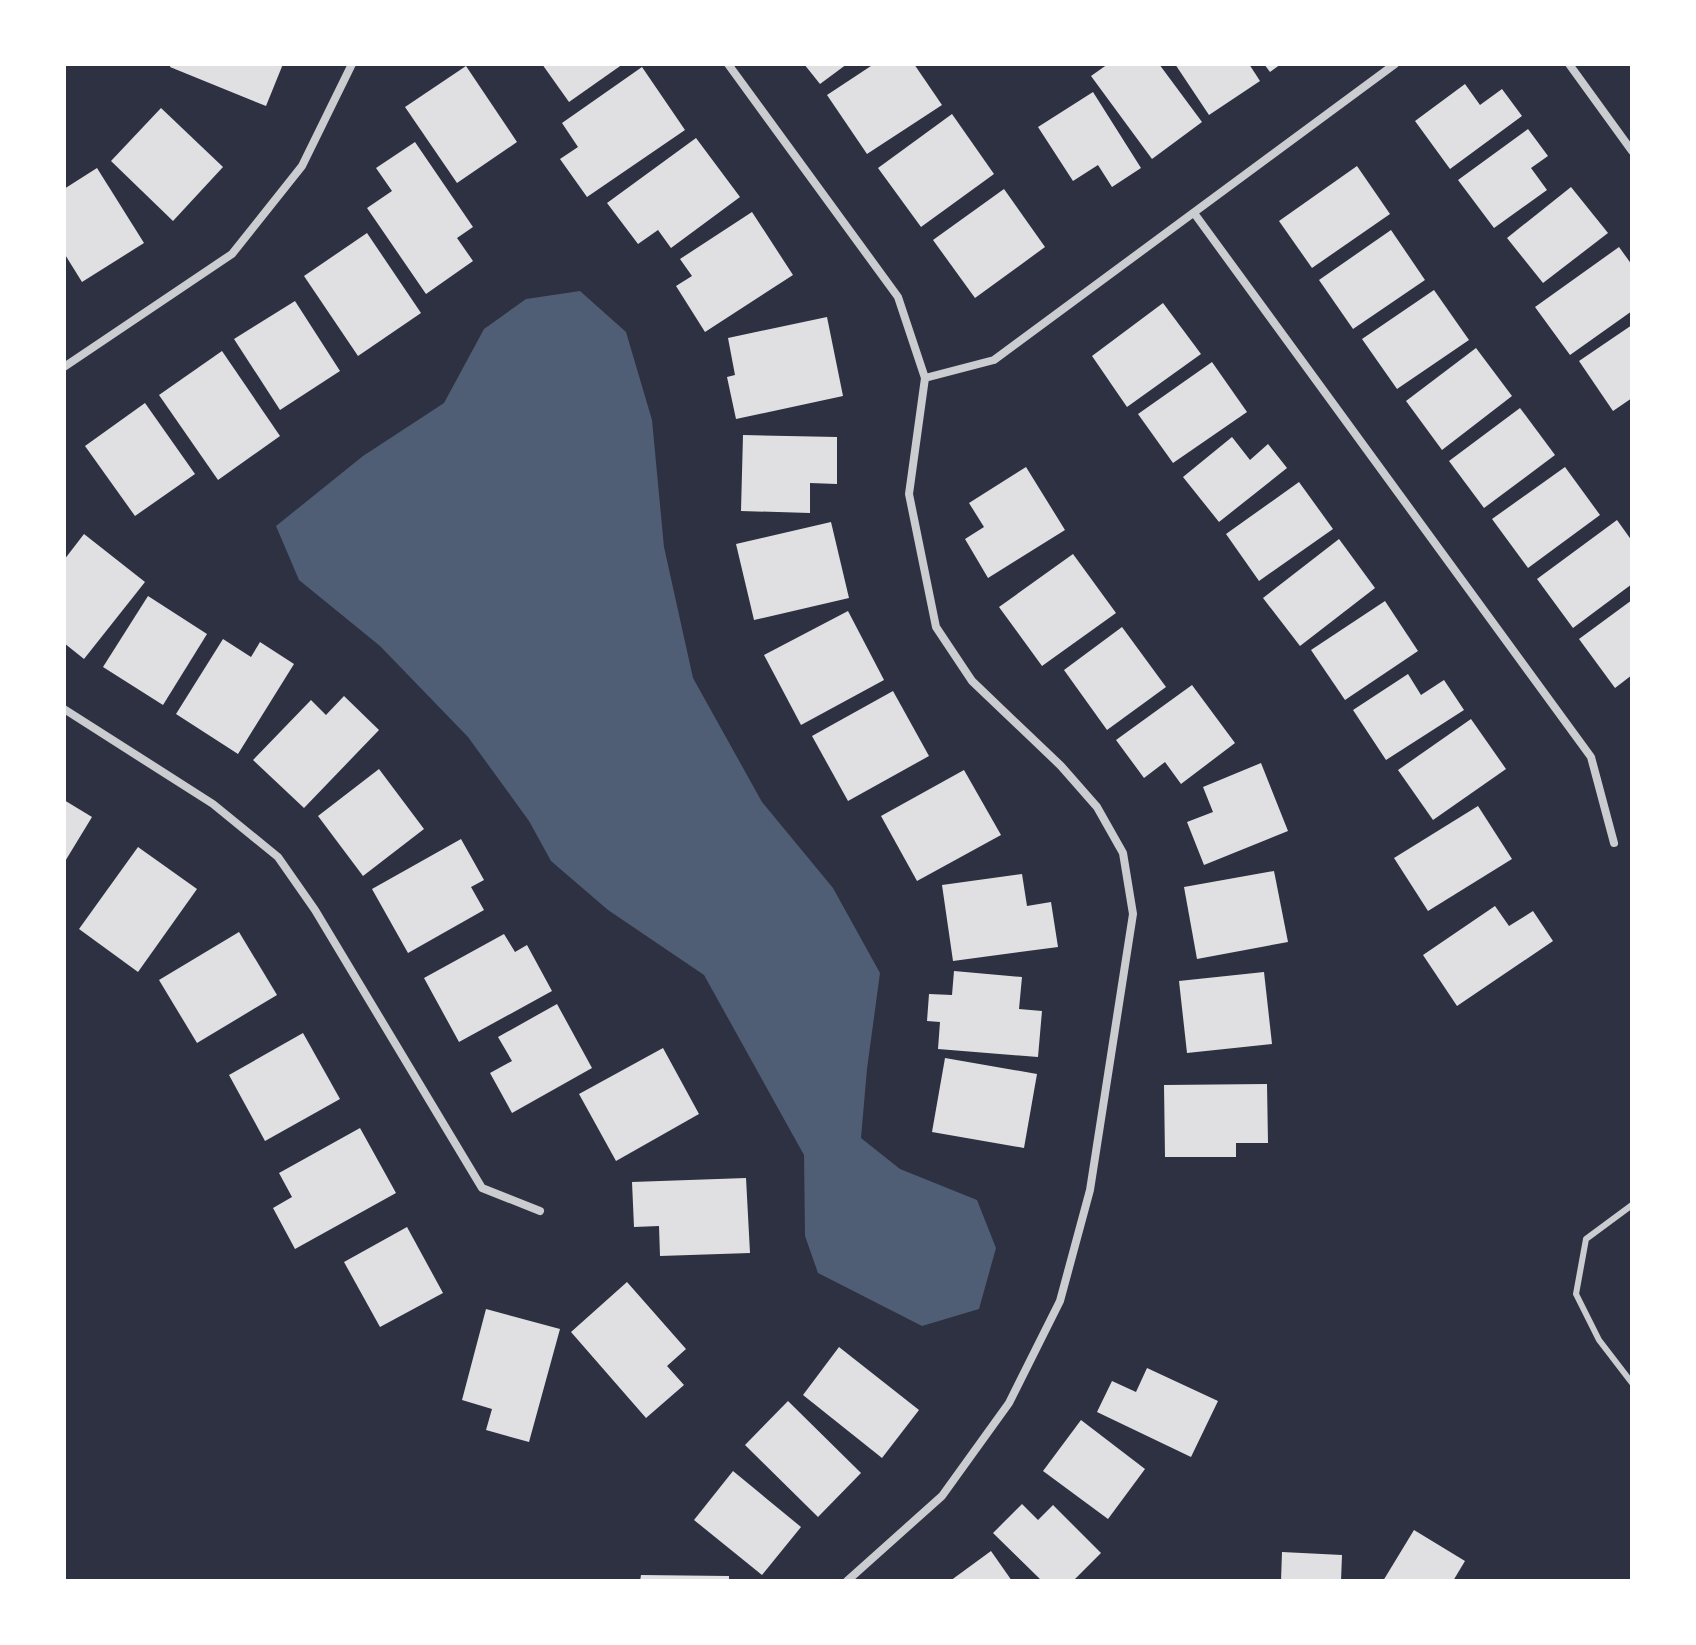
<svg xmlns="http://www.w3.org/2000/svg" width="1696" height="1645" viewBox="0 0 1696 1645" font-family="Cabin,sans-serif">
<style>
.water{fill:#4f5d75}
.building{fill:#e0e0e3}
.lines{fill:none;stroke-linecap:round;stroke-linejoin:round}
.service{stroke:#caccd0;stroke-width:6}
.minor{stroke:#caccd0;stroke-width:8}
</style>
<rect width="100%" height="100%" fill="#2d3142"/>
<path class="water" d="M580,291l46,41 26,88 12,127 29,131 69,124 71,86 47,85 -13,96 -6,69 39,31 77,31 19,48 -17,61 -57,17 -104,-53 -13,-37 -1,-81 -100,-180 -96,-65 -57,-49 -22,-40 -61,-84 -88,-91 -81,-66 -23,-54 87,-70 81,-53 40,-74 42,-30z"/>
<g class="building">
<path d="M171,64h112l-17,42 -96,-39z"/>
<path d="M542,64h81l-54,38z"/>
<path d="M804,64h43l-27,20z"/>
<path d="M874,64h40l28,41 -75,49 -40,-59z"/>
<path d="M1108,64h51l43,58 -50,37 -61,-83z"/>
<path d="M1175,64h74l11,17 -51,34z"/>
<path d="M1264,64h17l-11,8z"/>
<path d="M466,66l51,76 -60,41 -52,-76z"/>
<path d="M642,67l43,63 -98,67 -27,-38 18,-12 -16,-24z"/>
<path d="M1465,84l15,21 22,-16 20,27 -72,53 -35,-48z"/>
<path d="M1093,92l48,76 -29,19 -14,-22 -25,16 -35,-54z"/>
<path d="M161,108l62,59 -50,54 -62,-60z"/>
<path d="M952,114l42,60 -73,53 -43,-59z"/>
<path d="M1528,129l20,27 -17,12 16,22 -53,38 -36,-48z"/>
<path d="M696,138l44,59 -69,51 -13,-18 -20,14 -31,-41z"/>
<path d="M415,142l58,85 -16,11 16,23 -47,33 -59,-86 25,-17 -16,-23z"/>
<path d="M1357,166l33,48 -78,54 -33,-47z"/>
<path d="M97,168l47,75 -62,39 -18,-29v-64z"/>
<path d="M1571,187l37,46 -65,50 -36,-45z"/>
<path d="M1004,189l41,58 -70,51 -42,-58z"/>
<path d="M752,212l41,63 -88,57 -29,-46 16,-10 -12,-17z"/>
<path d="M1391,230l34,50 -72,49 -34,-49z"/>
<path d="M367,233l54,80 -63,43 -54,-80z"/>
<path d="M1619,247l13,18v46l-62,44 -35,-48z"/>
<path d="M1434,290l35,50 -72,49 -35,-50z"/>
<path d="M295,301l45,70 -60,39 -46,-71z"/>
<path d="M1163,303l38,51 -74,53 -35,-51z"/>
<path d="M827,317l16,79 -107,23 -9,-42 8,-2 -7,-37z"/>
<path d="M1632,325v73l-19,13 -34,-50z"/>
<path d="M1476,348l36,48 -70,54 -36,-49z"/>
<path d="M222,351l58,85 -62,44 -59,-85z"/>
<path d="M1212,362l35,50 -74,51 -35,-49z"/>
<path d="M145,403l50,71 -60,42 -50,-70z"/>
<path d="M1520,408l35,47 -71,53 -35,-47z"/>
<path d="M743,435l94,2v47l-27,-1v30l-69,-2z"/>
<path d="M1232,437l18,23 18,-16 19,24 -68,54 -36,-45z"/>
<path d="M1026,467l39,63 -77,48 -23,-39 19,-12 -15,-24z"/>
<path d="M1565,467l35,48 -72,53 -36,-49z"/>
<path d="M1299,482l34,47 -74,52 -33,-47z"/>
<path d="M1617,520l15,21v43l-59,44 -36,-49z"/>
<path d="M831,522l18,76 -95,22 -18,-76z"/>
<path d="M84,534l61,48 -61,77 -20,-16v-83z"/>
<path d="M1339,539l36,49 -75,58 -37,-48z"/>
<path d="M1073,554l43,59 -74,53 -43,-59z"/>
<path d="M148,596l59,38 -44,71 -60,-38z"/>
<path d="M1632,600v75l-17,13 -36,-49z"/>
<path d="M1385,601l33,50 -73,49 -34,-50z"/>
<path d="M848,611l36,69 -83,45 -37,-70z"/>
<path d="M1122,627l44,60 -59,43 -43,-60z"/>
<path d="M223,639l28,18 9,-15 34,22 -56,90 -62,-40z"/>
<path d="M1408,674l13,21 23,-15 20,30 -78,50 -33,-50z"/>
<path d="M1192,685l43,58 -54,41 -16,-22 -21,16 -28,-38z"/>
<path d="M893,691l36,65 -81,45 -36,-65z"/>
<path d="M344,696l35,34 -75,78 -51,-48 58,-60 15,15z"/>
<path d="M1471,719l35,50 -73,51 -35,-50z"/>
<path d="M1261,763l27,68 -84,34 -17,-43 26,-10 -10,-25z"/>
<path d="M379,769l45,60 -61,47 -45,-60z"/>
<path d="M964,770l37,65 -84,46 -36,-65z"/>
<path d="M64,800l28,17 -28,46z"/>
<path d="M1478,806l34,53 -84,52 -34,-53z"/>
<path d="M461,839l23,41 -13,7 13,23 -76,43 -36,-64z"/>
<path d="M138,847l59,42 -59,83 -59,-43z"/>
<path d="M1274,871l14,71 -91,17 -13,-72z"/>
<path d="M1022,874l5,32 24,-4 7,45 -105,14 -11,-76z"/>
<path d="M1495,906l14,20 24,-15 20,30 -96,65 -34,-51z"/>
<path d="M239,932l38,63 -80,48 -38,-63z"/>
<path d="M504,934l11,18 12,-7 25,46 -93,51 -35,-64z"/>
<path d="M954,971l68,6 -3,32 23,2 -4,46 -100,-8 2,-27 -13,-1 2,-27 23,1z"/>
<path d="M1264,972l8,72 -85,9 -8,-72z"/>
<path d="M557,1004l35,64 -80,45 -22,-40 22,-12 -14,-24z"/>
<path d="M303,1033l37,66 -75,42 -36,-66z"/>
<path d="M663,1048l36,66 -83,47 -37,-67z"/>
<path d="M945,1058l92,16 -13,74 -92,-16z"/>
<path d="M1267,1084l1,59h-32v14h-71l-1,-72z"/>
<path d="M360,1128l36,65 -101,56 -22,-41 19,-11 -13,-24z"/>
<path d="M746,1178l4,75 -90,3 -1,-30 -25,1 -2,-45z"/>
<path d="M407,1227l36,66 -63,34 -36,-65z"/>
<path d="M627,1282l59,67 -19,17 17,19 -38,33 -75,-86z"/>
<path d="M486,1309l74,20 -31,113 -43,-12 6,-21 -30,-9z"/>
<path d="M839,1347l80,63 -37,48 -79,-63z"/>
<path d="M1147,1368l71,33 -27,56 -94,-45 15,-31 24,11z"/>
<path d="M788,1401l73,72 -43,44 -73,-72z"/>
<path d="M1081,1420l64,49 -37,50 -65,-48z"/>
<path d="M733,1471l68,56 -39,48 -68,-55z"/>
<path d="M1022,1504l16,16 15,-15 48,48 -28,28h-31l-49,-48z"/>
<path d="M1414,1530l51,31 -12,20h-70z"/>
<path d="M991,1551l21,30h-62z"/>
<path d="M1282,1552l60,3 -1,26h-60z"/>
<path d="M641,1575l88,1v5h-89z"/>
</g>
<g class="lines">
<path class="service" d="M1632,1205l-46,34 -10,55 23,46 33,43"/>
<g class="minor">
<path d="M728,64l170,233 27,81 -16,116 27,133 36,54 89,85 36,41 26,46 10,61 -43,276 -30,111 -51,102 -67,93 -95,85"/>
<path d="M1569,64l63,87"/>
<path d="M1194,213l397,544 23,86"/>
<path d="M64,367l168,-113 70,-88 50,-102"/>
<path d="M925,378l69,-18 401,-296"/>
<path d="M64,709l149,95 65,53 37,53 167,278 58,23"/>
</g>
</g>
<rect width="1696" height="1645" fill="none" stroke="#ffffff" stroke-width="132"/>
</svg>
